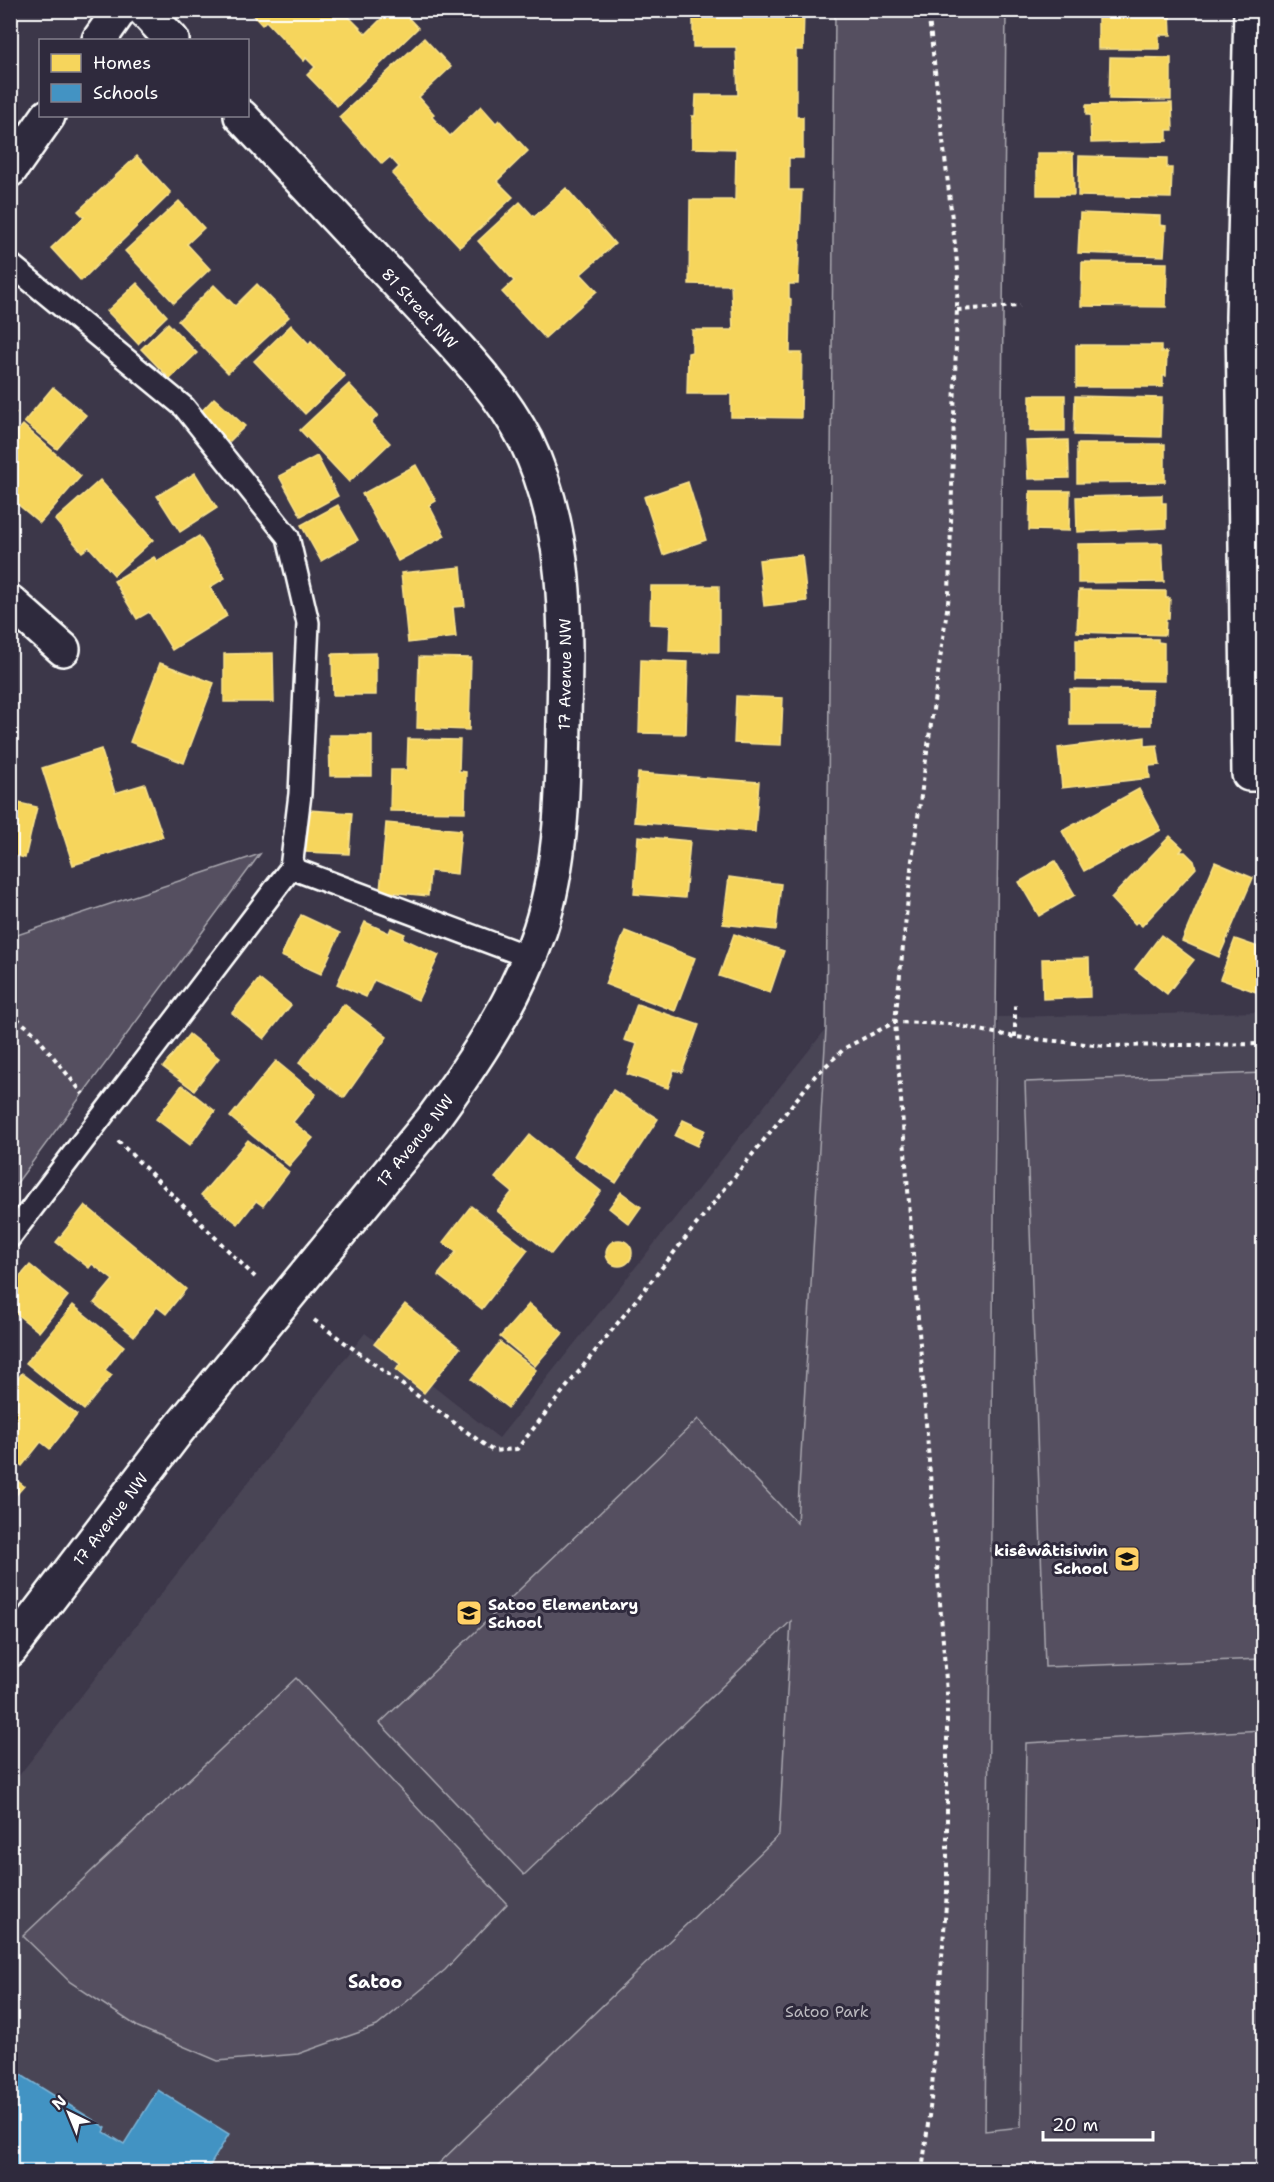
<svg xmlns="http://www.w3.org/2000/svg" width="1274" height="2182" viewBox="0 0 1274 2182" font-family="'Shantell Sans',sans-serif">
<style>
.built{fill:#494455}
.green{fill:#555060;stroke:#aaa8b0;stroke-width:1.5}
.homes{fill:#f6d55c;stroke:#f9e28d;stroke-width:1.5}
.schools{fill:#4393c3;stroke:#7bb3d5;stroke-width:1.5}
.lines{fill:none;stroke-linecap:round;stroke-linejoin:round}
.service-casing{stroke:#fff;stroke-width:26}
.minor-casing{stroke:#fff;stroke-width:38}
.path{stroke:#fff;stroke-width:4;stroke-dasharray:4.5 4.5;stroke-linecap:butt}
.service{stroke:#2f2a3d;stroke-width:21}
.minor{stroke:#2f2a3d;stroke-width:33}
.labels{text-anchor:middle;stroke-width:6;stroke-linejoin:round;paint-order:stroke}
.street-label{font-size:16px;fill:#fff;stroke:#2f2a3d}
.poi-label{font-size:16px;font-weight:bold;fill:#fff;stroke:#2f2a3d;text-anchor:end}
.park-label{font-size:16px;fill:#bbb9bf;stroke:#2f2a3d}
.neighbourhood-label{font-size:18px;font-weight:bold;fill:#fff;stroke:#2f2a3d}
</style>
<rect width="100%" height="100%" fill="#3c3749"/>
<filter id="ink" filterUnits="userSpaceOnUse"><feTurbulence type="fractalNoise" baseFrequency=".0167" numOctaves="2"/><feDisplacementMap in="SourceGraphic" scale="12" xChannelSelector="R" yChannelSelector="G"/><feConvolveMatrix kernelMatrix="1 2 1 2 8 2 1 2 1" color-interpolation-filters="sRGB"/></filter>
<g filter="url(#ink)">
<g class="built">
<path d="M1263,1012v1089l-278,31 13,-1115z"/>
<path d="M826,1029l-47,807 -348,335h-420l-1,-384 355,-454 134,105z"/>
</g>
<g class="green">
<path d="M835,11h171l-21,2120 36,-4 5,-384 237,-13v441h-832l348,-336 12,-214 -267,254 -144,-152 318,-304 99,104 29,-494z"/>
<path d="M260,854l-249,337v-254z"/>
<path d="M1263,1073v586l-218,8 -20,-585z"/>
<path d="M296,1678l211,226 -62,66 -68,56 -79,28 -80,7 -80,-34 -68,-45 -47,-46z"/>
</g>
<g class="homes">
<path d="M248,10h90l3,4 3,-2 22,22 24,-24h11l17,18 -81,78 -30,-31 8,-8 -9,-9 -2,3 -38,-40 -4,4z"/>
<path d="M693,10h111l-1,40h-7v67h7v41h-14v32h13l-4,94h-9v14l2,1 -1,54h12l-1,65 -70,-1v-23h-44l1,-41 4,-1v-22h41l-2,-45 -42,-1 1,-84h45l1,-51 -44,-1v-32h3l1,-21h42l-2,-48h-43z"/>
<path d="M1098,10h72l1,25h-12v14h-61z"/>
<path d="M424,38l27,29 -32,30 15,17 -2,3 18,19 31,-30 15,17 3,-3 29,31 -31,30 16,16 -53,50 -68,-73 7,-7 -9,-10 -8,7 -43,-47z"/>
<path d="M1110,57l61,1v42l-62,-1z"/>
<path d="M1172,103l1,27h-6v11l-76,2 -1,-28h-4v-10z"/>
<path d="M1037,153h36l1,42h-37z"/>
<path d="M137,156l34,37 -90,88 -30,-33 33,-31 -6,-6z"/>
<path d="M1079,156l88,2v10h5l-1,30 -93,-2z"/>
<path d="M566,188l49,56 -34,30 16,17 -52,47 -43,-46 12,-11 -36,-40 42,-39 14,15z"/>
<path d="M179,201l25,27 -17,16 23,25 -36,34 -49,-52z"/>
<path d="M1080,213l80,3v9l6,1 -2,30 -86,-3z"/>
<path d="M1082,262l85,1 -1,44 -85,-1z"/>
<path d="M137,283l30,33 -29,28 -31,-33z"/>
<path d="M257,284l32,33 -61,56 -50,-52 36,-36 21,21z"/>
<path d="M168,323l29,30 -27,26 -29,-30z"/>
<path d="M291,325l18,19 2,-3 34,35 -40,38 -51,-53z"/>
<path d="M1076,345h85v7h6l-1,24h-3v11h-87z"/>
<path d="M349,384l29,31 -7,8 19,20 -41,39 -49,-52z"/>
<path d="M53,387l33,28 -29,34 -33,-27z"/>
<rect x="1030" y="395" width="35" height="36"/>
<path d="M1075,396l87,2 -1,39 -87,-2z"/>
<path d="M214,398l31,28 -21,21 -30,-28z"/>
<path d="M10,408l6,5 -6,7z"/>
<path d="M23,425l58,51 -41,47 -30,-25v-59z"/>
<path d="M1068,440l1,38 -41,1 -2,-38z"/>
<path d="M1077,444h88v38l-88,1z"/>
<path d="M317,456l21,40 -37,20 -22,-40z"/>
<path d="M416,465l20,36 -7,4 16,31 -47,25 -36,-67z"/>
<path d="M195,473l22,35 -37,24 -23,-36z"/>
<path d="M100,480l53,60 -39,35 -25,-28 -7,5 -27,-32z"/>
<path d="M688,482l18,58 -43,15 -19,-58z"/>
<path d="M1030,491h40l-1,40 -40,-1z"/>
<path d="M1162,495v8h4v25l-89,4 -1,-35z"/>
<path d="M338,505l20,35 -37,21 -20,-36z"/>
<path d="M199,536l26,42 -15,9 17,29 -55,34 -23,-38 -12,7 -23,-38 40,-24 3,4z"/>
<path d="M1162,543l2,39 -86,1v-39z"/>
<path d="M802,555l5,46 -43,5 -5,-46z"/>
<path d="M461,567l4,39 -12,1 3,30 -48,6 -7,-70z"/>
<path d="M651,586h68v66l-50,-1 1,-26 -20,-1z"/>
<path d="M1079,590l87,1v7h4l-1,21h-3l-1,16 -88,-3z"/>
<path d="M1076,639h82v3l6,1v38l-88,-1z"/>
<path d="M273,653l1,49h-50v-48z"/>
<path d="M376,653v42h-43l-1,-41z"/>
<path d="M419,657l52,1 -2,72 -52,-2z"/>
<path d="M641,660l47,2 -2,72 -47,-1z"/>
<path d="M160,663l54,20 -30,80 -54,-21z"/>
<path d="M1070,689l82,1 -1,35h-81z"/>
<path d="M736,696l47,2 -2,47 -47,-2z"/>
<path d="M329,735h43v41h-42z"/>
<path d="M1145,737v9l12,-1 3,20 -11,1 1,12 -88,10 -4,-40z"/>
<path d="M408,739l52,1 -1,31 7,1 -1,40 -75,-1 1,-41h16z"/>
<path d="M101,749l14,44 30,-9 18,53 -90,28 -31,-97z"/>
<path d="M638,773l121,9 -4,50 -121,-10z"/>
<path d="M10,782l5,1 -5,18z"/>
<path d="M1139,789l22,41 -77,41 -22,-40z"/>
<path d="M10,801l27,6 -12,51 -15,-4z"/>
<path d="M309,810l43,3 -3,41 -43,-2z"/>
<path d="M386,823l75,7 -4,44 -27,-3 -2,25 -48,-5z"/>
<path d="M638,836l52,5 -5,57 -51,-4z"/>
<path d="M1170,836l13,12 -3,4h5l9,9 2,7 -54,58 -5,-4 -2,2 -24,-26z"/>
<path d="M1055,861l20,34 -36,21 -20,-34z"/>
<path d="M1215,862l38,16 -34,79 -37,-16z"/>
<path d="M729,877l52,7 -5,46 -53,-6z"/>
<path d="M301,915l39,18 -19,41 -40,-18z"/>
<path d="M365,922l24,11 2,-5 14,6 -3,4 37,17 -21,45 -44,-20 -8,17 -29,-13z"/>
<path d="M625,931l70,27 -20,53 -70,-27z"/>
<path d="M734,934l50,17 -14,42 -51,-17z"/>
<path d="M1161,935l33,25 -27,34 -32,-25z"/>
<path d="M1235,939l29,10v31l-5,13 -39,-14z"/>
<path d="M1089,958l1,39 -47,2 -1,-40z"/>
<path d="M259,979l32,26 -27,34 -32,-26z"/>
<path d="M344,1004l43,33 -43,61 -45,-35z"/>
<path d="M637,1004l62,21 -17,47 -8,-2 -6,18 -41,-14 10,-30 -13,-4z"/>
<path d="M189,1034l30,24 -25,32 -31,-23z"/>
<path d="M276,1061l40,33 -23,28 20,16 -24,28 -59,-49z"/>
<path d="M182,1085l33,26 -25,34 -34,-26z"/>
<path d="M613,1090l45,29 -42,64 -42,-27z"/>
<path d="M683,1120l22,10 -8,16 -22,-10z"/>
<path d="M530,1135l71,56 -50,63 -54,-43 15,-19 -17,-14z"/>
<path d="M248,1140l41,32 -26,34 -7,-5 -18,23 -37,-29z"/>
<path d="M621,1192l20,15 -12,17 -20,-16z"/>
<path d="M85,1205l101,84 -20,25 -9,-7 -23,29 -40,-33 19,-23 -21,-16 -3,4 -33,-26z"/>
<path d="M471,1206l57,44 -46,59 -44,-34 18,-23 -13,-10z"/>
<circle cx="619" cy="1253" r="13"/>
<path d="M30,1265l38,31 -29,36 -29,-23v-21z"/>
<path d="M405,1304l55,44 -36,45 -28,-23 4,-6 -26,-20z"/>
<path d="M529,1304l34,29 -28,33 -35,-29z"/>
<path d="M73,1305l51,41 -19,24 7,5 -28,35 -58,-47z"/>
<path d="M500,1342l36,28 -28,38 -37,-29z"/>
<path d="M22,1373l55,42 -27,34 -9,-7 -19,24 -12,-9v-69z"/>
<path d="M10,1475l14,11 -14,16z"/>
</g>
<path class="schools" d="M10,2068l96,60 -2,4 20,12 34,-54 71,44 -23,38h-196z"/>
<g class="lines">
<g class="service-casing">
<g id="service">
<path d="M10,264l174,143 104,130 20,86 -8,171 -9,74 -281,369"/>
<path d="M291,868l238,89"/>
</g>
</g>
<g class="minor-casing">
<g id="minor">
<path d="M144,10l28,30"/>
<path d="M1251,10l-8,307 6,457h15"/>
<path d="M99,40l21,-30"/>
<path d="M10,170l38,-54"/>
<path d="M10,602l53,47"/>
<path id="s1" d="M10,1650l168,-220 254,-310c43,-59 84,-120 108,-190 22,-68 23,-141 24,-211 2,-95 5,-190 -38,-278 -29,-56 -77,-102 -119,-148 -56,-59 -111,-118 -166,-177"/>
</g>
</g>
<g class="path">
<path d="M957,310l63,-4"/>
<path d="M10,1012l25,22 48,60"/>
<path d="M1015,1037v-34"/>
<path d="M118,1141l137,136"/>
<path d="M314,1320l179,131 24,-2 298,-373 30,-28 50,-26 54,2 66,13 90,9 159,-2"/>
<path d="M922,2172l9,-72 16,-208v-199l-52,-671 17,-162 37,-265 9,-324 -30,-261"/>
</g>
<use href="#service" class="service"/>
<use href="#minor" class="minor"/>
</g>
</g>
<defs>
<g id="school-square" transform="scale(1.35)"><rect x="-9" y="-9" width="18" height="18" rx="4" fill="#ffd166" stroke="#2f2a3d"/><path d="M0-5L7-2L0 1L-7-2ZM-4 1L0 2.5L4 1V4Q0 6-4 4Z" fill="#111"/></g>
</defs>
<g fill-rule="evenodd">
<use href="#school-square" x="1127" y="1559"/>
<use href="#school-square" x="469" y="1613"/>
</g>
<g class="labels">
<g class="street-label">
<text transform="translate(420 308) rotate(47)" y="6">81 Street NW</text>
<text dy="6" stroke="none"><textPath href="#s1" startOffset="1155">17 Avenue NW</textPath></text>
<text dy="6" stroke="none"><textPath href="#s1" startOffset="651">17 Avenue NW</textPath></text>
<text dy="6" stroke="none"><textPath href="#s1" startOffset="165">17 Avenue NW</textPath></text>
</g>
<g class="poi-label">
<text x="1108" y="1556">kisêwâtisiwin<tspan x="1108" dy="18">School</tspan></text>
<text x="488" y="1610" text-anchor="start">Satoo Elementary<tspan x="488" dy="18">School</tspan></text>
</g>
<g class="park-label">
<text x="827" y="2017">Satoo Park</text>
</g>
<g class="neighbourhood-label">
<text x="375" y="1988">Satoo</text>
</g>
</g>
<rect width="1274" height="2182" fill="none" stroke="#2f2a3d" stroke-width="36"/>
<rect x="18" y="18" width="1238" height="2146" fill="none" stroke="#fff" stroke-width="2" filter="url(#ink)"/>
<rect x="39" y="39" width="210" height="78" fill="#2f2a3d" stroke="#827f8b" stroke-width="1.5"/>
<rect x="51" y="54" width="30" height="18" fill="#f6d55c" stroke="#827f8b" stroke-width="1.5"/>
<text x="93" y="69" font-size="18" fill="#ffffff">Homes</text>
<rect x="51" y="84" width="30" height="18" fill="#4393c3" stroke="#827f8b" stroke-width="1.5"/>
<text x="93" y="99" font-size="18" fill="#ffffff">Schools</text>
<g transform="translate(69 2113) rotate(317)" stroke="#2f2a3d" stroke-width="4.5" paint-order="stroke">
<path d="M0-4.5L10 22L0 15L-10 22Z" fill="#ffffff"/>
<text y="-9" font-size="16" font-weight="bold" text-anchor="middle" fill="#ffffff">N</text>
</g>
<path d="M1043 2131v9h110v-9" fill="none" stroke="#ffffff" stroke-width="3"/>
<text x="1052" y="2131" font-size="18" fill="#ffffff" stroke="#2f2a3d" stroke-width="4.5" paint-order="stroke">20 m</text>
</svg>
